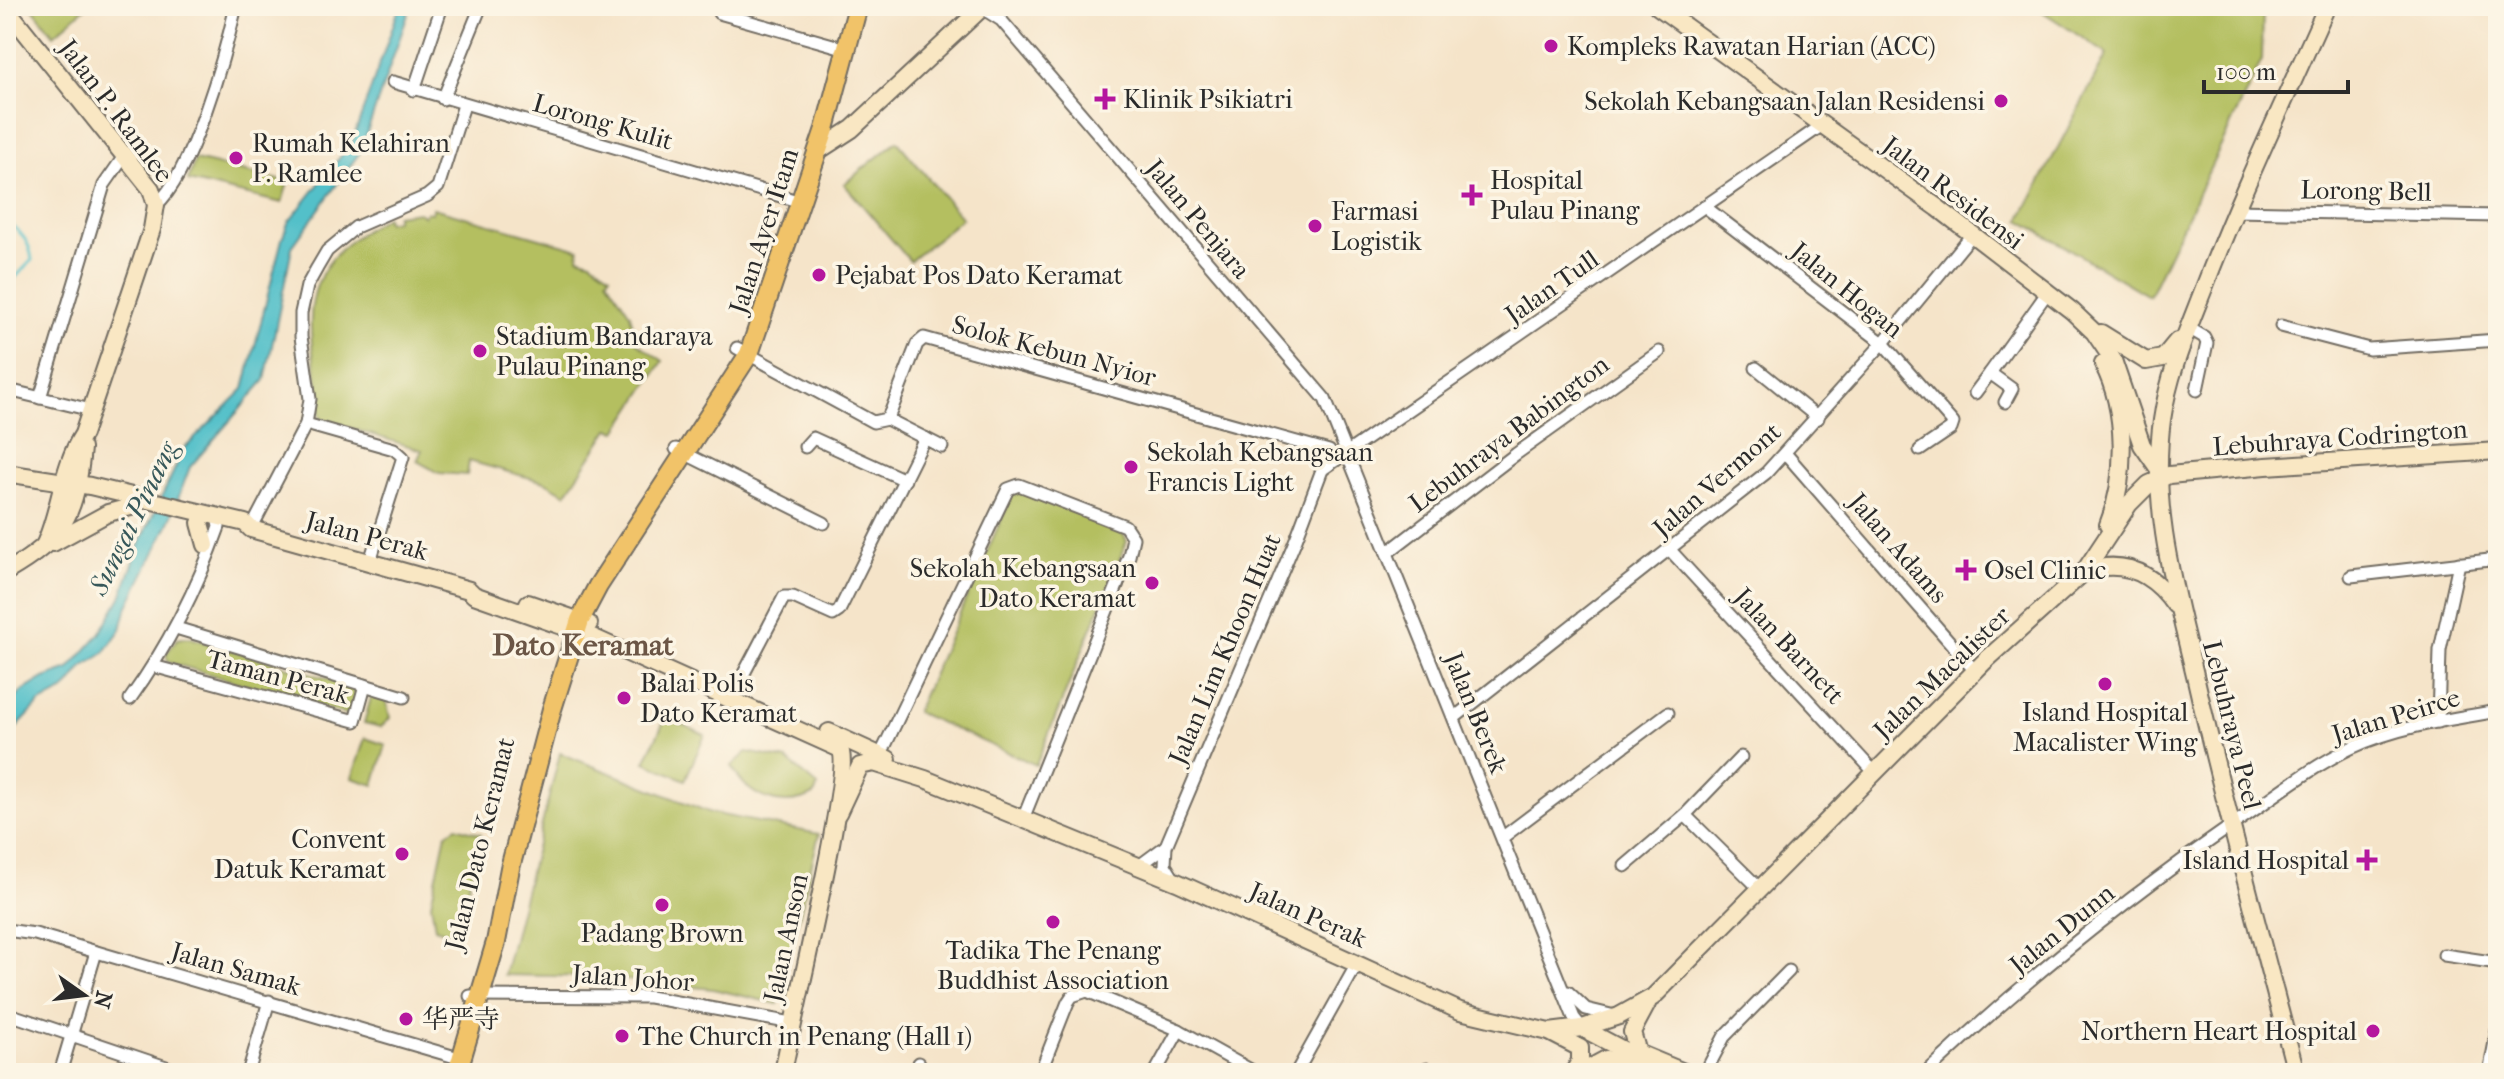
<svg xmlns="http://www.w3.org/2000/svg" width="2504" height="1079" viewBox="0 0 2504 1079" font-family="'IM FELL French Canon','Noto Serif SC',serif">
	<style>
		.green { fill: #b4bf61; stroke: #707546; stroke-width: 2 }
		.water { fill: #52c0c9; stroke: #3e767a; stroke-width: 2 }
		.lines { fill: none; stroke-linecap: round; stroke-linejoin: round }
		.stream { stroke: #52c0c9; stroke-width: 3 }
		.street-casing { stroke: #726c62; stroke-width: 15 }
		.secondary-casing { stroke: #726c62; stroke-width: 20 }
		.primary-casing { stroke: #726c62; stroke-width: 22 }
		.street { stroke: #fff; stroke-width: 11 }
		.secondary { stroke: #f9e7c3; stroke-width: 16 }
		.primary { stroke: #f1c369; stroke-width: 18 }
		.poi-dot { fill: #b5179e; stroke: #fcf5e5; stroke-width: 3 }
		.labels { text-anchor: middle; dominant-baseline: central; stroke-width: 7; stroke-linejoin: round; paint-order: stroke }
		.poi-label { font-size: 26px; fill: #2b2b2b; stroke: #fcf5e5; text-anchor: start }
		.street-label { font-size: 26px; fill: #2b2b2b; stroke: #fcf5e5 }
		.water-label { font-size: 28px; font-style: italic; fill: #37585a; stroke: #fcf5e5 }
		.quarter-label { font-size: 30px; font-weight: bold; fill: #6b5646; stroke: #fcf5e5 }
	</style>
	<rect width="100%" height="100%" fill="#fcf5e5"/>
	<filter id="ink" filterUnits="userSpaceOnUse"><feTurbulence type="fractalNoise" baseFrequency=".0125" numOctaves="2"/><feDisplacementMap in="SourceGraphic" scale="16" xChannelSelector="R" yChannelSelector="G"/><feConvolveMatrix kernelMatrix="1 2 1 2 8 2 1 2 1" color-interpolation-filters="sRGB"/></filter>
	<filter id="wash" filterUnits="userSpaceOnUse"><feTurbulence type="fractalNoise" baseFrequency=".006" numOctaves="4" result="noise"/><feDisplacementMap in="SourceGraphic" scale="32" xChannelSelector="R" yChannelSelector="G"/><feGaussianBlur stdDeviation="1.8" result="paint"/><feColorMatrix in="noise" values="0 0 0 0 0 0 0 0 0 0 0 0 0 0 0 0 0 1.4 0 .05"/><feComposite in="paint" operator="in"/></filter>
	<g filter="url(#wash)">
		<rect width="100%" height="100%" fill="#f5e4c9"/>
		<!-- green -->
		<g class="green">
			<path d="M31 6H87L54 35Z"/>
			<path d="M2034 6H2263L2262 60 2149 296 2020 220 2107 54Z"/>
			<path d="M897 141 962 218 910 261 844 184Z"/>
			<path d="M195 160 288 182 282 203 188 181Z"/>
			<path d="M433 208 579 249 578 257 591 261 610 275 607 279 630 314 637 343 663 361 617 431 609 429 566 494 545 482 469 461 467 475 439 473 417 461 422 450 321 419C316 405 320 391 317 377 301 296 313 259 386 217L387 222 396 220V215L419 212 424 216 426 212 432 213Z"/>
			<path d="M1022 491 1120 529 1127 541 1036 765 916 712 1012 495Z"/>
			<path d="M188 637 356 687 359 689 352 712 348 715 168 662 166 654 177 639Z"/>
			<path d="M372 694 386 699 390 718 381 727 364 723Z"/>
			<path d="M666 717 705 735 685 780 645 762Z"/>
			<path d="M365 738 386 745 374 785 352 778Z"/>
			<path d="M747 752 787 760 818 786 814 795C782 811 747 798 732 766Z"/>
			<path d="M560 753 711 813 819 834 778 1004 713 989 598 977 504 975Z"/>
			<path d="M456 827 481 834 457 935 435 928 431 903 446 834Z"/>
		</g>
		<!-- water -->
		<path class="water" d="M400 6H411L360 152 292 247 265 380 190 467 168 525 126 610 121 629 104 653 83 667 66 689 39 704 6 739V712L21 692 44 678 69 669 100 634 121 597 142 539 184 449 244 389 282 239 288 223 352 142Z"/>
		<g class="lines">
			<!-- stream -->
			<path class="stream" d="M6 222C21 231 30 242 32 260L15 278 6 299"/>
		</g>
	</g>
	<g filter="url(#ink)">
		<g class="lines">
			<defs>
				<g id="street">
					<path d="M721 6 719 13 847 49"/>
					<path d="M982 8 1001 20 1325 399 1574 1018 1582 1028"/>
					<path d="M393 82 801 202"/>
					<path d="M414 90 442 6"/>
					<path d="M443 99 481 6"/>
					<path d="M156 205C192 174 225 54 236 6"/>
					<path d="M1704 206 1883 343 1953 423 1951 429 1920 450"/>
					<path d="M2234 211 2498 216"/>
					<path d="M2281 326 2369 349 2498 340"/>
					<path d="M2187 327 2204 337 2207 343 2197 390"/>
					<path d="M737 348 873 422 887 419 891 411 917 344 924 338 1329 451"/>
					<path d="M1756 368 1818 418"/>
					<path d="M8 390 91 410"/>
					<path d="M1975 393 1990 373"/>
					<path d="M40 398 104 185 125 155"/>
					<path d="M2005 402 2012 389 1990 373 2047 293"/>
					<path d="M887 419 942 447"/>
					<path d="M306 424 394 449 403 457 370 561"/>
					<path d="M805 447 813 438 905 480"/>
					<path d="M676 449 824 523"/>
					<path d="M1786 454 1975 671"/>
					<path d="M1323 469 1821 126"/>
					<path d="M251 529 306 424 310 399 301 337V313L307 286 317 268 327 251 356 227 427 196 438 187 464 105"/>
					<path d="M1670 550 1875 773"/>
					<path d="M1387 553 1516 454 1659 352"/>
					<path d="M2351 576 2498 559"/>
					<path d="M176 628 404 697"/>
					<path d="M153 666 355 721 365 685"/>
					<path d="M130 699C168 646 197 589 219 527L217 517"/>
					<path d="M730 700 784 597H793L833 615 839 611 925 438"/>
					<path d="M1454 718 1766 473 1883 343 1970 237"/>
					<path d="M2438 722 2440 650 2459 563"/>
					<path d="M880 756 1008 489 1019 485 1125 526 1133 538 1129 556 1023 819"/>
					<path d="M1685 815 1760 889"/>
					<path d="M1503 837 1668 713"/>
					<path d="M1139 866 1166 846"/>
					<path d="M1625 866 1685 815 1741 757"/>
					<path d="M1173 878 1165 865 1166 846 1296 539 1325 462"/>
					<path d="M6 930 35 934 452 1056"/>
					<path d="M2444 955 2498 963"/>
					<path d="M1568 992 1586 1009 1615 1016"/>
					<path d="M470 996 649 997 792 1023"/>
					<path d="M6 1013 184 1073"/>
					<path d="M60 1073 96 952"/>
					<path d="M248 1073 269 1001"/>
					<path d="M917 1073 919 1063"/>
					<path d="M1040 1073 1068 1002 1072 996 1087 991 1179 1030 1256 1073"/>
					<path d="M1155 1073 1179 1030"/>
					<path d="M1296 1073 1357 964"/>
					<path d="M1423 1073 1427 1069"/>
					<path d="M1705 1073 1724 1037 1789 971"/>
					<path d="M1926 1073C2023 982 2129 896 2238 821 2275 796 2311 767 2351 748 2395 727 2450 719 2498 711"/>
					<path d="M2489 1073 2498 1026"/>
				</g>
				<g id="secondary">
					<path d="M1657 6 1938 208 2072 311 2094 332 2113 360 2142 445 2158 468"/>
					<path d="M6 8 151 189 156 205 152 229 83 434C61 468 61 510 44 546"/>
					<path d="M818 151 852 129 984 6"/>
					<path d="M2101 333 2146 361 2163 358 2177 341"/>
					<path d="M2103 364C2127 410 2127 477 2108 525"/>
					<path d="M6 473 90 486 245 523 251 529 469 590 474 595 590 636 840 749C854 770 790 1028 783 1073"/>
					<path d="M200 523 206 545"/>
					<path d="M53 543 108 513 134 506"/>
					<path d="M2086 571C2124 559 2153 573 2175 605"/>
					<path d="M6 572C64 539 76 514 82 448"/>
					<path d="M528 603 589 624"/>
					<path d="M829 732 888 759"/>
					<path d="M838 813 860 766 874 763 925 779 1023 819 1177 882 1460 1011 1549 1032 1582 1028 1619 1016 1653 997 1985 661 2084 572 2129 504 2149 484 2169 475 2266 466 2498 451"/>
					<path d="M1647 1004 1632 1032 1638 1053 1686 1073"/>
					<path d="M1582 1028 1644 1061"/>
					<path d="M1551 1033 1580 1048V1061L1573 1073"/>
					<path d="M1580 1073 1606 1059 1632 1061"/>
					<path d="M2296 1073C2262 940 2225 809 2195 675 2175 591 2150 507 2162 420 2169 372 2187 332 2204 288 2241 192 2285 100 2327 6"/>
				</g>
				<path id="primary" d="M457 1073 496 942 510 868 552 709 580 620 598 586 749 354 825 129 858 6"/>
			</defs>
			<!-- street casing -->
			<use href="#street" class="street-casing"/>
			<!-- secondary casing -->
			<use href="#secondary" class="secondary-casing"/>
			<!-- primary casing -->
			<use href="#primary" class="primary-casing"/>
			<!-- street -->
			<use href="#street" class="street"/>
			<!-- secondary -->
			<use href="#secondary" class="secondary"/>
			<!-- primary -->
			<use href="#primary" class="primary"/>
		</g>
	</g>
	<!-- markers -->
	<g class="poi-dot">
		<circle cx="1551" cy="46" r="8"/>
		<path d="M1101 87h8v8h8v8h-8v8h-8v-8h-8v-8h8z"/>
		<circle cx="2001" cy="101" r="8"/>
		<circle cx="236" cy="158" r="8"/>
		<path d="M1468 183h8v8h8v8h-8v8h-8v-8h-8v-8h8z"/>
		<circle cx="1315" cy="226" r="8"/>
		<circle cx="819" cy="275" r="8"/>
		<circle cx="480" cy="351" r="8"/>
		<circle cx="1131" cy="467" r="8"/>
		<path d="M1962 558h8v8h8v8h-8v8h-8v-8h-8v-8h8z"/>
		<circle cx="1152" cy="583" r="8"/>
		<circle cx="2105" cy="684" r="8"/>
		<circle cx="624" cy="698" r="8"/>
		<circle cx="402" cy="854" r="8"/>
		<path d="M2363 848h8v8h8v8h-8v8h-8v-8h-8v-8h8z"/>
		<circle cx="662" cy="905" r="8"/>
		<circle cx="1053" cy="922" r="8"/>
		<circle cx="406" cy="1019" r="8"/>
		<circle cx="2373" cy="1031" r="8"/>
		<circle cx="622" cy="1036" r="8"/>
	</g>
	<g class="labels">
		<!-- poi labels -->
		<g class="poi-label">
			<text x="1567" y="46">Kompleks Rawatan Harian (ACC)</text>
			<text x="1123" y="99">Klinik Psikiatri</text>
			<text x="1985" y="101" text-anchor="end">Sekolah Kebangsaan Jalan Residensi</text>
			<text x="252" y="143">Rumah Kelahiran<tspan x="252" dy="30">P. Ramlee</tspan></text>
			<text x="1490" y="180">Hospital<tspan x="1490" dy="30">Pulau Pinang</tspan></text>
			<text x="1331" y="211">Farmasi<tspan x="1331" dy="30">Logistik</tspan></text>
			<text x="835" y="275">Pejabat Pos Dato Keramat</text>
			<text x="496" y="336">Stadium Bandaraya<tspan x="496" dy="30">Pulau Pinang</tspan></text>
			<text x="1147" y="452">Sekolah Kebangsaan<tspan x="1147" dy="30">Francis Light</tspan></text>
			<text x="1136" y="568" text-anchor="end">Sekolah Kebangsaan<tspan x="1136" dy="30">Dato Keramat</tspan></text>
			<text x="1984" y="570">Osel Clinic</text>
			<text x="640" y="683">Balai Polis<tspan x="640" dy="30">Dato Keramat</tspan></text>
			<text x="2105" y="712" text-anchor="middle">Island Hospital<tspan x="2105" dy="30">Macalister Wing</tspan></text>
			<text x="386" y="839" text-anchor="end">Convent<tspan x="386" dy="30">Datuk Keramat</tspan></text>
			<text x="2349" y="860" text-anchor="end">Island Hospital</text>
			<text x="662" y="933" text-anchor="middle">Padang Brown</text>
			<text x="1053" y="950" text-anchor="middle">Tadika The Penang<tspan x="1053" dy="30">Buddhist Association</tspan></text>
			<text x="422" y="1019">华严寺</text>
			<text x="2357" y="1031" text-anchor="end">Northern Heart Hospital</text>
			<text x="638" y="1036">The Church in Penang (Hall 1)</text>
		</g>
		<!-- street labels -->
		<g class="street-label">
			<text transform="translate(116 111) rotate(53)">Jalan P. Ramlee</text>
			<text transform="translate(603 122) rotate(16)">Lorong Kulit</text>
			<text transform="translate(2366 191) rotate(1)">Lorong Bell</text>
			<text transform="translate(1953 193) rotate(37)">Jalan Residensi</text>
			<text transform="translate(1198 219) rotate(50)">Jalan Penjara</text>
			<text transform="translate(764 231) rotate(-72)">Jalan Ayer Itam</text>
			<text transform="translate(1552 287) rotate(-35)">Jalan Tull</text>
			<text transform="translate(1847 290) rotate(39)">Jalan Hogan</text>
			<text transform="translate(1054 351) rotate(15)">Solok Kebun Nyior</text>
			<text transform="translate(1509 434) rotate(-37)">Lebuhraya Babington</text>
			<text transform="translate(2340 438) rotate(-4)">Lebuhraya Codrington</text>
			<text transform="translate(1717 480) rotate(-41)">Jalan Vermont</text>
			<text transform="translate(367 536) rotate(15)">Jalan Perak</text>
			<text transform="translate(1898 548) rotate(49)">Jalan Adams</text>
			<text transform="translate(1789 646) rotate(47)">Jalan Barnett</text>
			<text transform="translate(1225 649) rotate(-67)">Jalan Lim Khoon Huat</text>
			<text transform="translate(1942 673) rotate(-44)">Jalan Macalister</text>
			<text transform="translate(278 677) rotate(15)">Taman Perak</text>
			<text transform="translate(1476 713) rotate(68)">Jalan Berek</text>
			<text transform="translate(2396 716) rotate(-17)">Jalan Peirce</text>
			<text transform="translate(2232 725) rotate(76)">Lebuhraya Peel</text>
			<text transform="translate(480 844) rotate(-76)">Jalan Dato Keramat</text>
			<text transform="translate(1308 915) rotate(24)">Jalan Perak</text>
			<text transform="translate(2062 929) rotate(-39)">Jalan Dunn</text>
			<text transform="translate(786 938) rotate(-78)">Jalan Anson</text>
			<text transform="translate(236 969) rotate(16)">Jalan Samak</text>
			<text transform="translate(633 978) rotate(4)">Jalan Johor</text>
		</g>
		<!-- water labels -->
		<g class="water-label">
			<text transform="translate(133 518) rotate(-64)">Sungai Pinang</text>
		</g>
		<!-- quarter labels -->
		<g class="quarter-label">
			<text x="583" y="645">Dato Keramat</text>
		</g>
	</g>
	<!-- margin -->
	<rect width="2504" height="1079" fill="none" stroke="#fcf5e5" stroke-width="32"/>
	<!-- north arrow -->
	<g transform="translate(84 995) rotate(104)" stroke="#fcf5e5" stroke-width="6" paint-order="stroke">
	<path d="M0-6L14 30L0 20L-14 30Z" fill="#2b2b2b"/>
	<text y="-12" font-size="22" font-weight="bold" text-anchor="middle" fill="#2b2b2b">N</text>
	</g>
	<!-- scale -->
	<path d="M2204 80v12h144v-12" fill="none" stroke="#2b2b2b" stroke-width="4"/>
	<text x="2216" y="80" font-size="24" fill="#2b2b2b" stroke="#fcf5e5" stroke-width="6" paint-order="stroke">100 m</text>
</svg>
